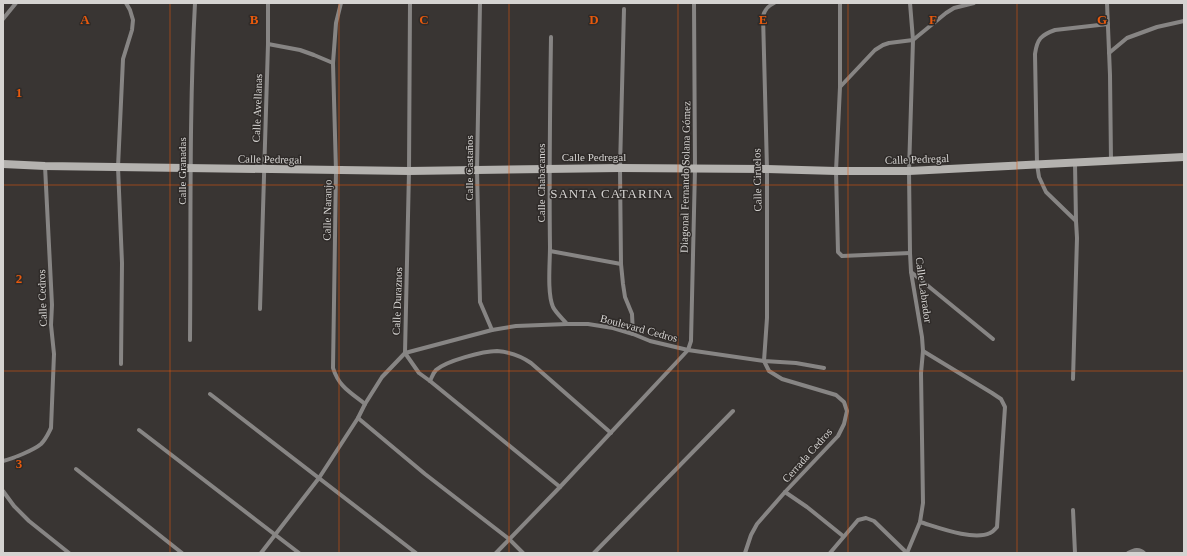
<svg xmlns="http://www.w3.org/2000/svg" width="1187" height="556" viewBox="0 0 1187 556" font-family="'Times New Roman',serif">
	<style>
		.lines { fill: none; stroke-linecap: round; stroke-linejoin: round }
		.street { stroke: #878584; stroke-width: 4 }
		.secondary { stroke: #b4b2af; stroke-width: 8 }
		.grid { fill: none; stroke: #e8590c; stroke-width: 1; stroke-opacity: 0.55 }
		.labels { text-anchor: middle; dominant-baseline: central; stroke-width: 3; stroke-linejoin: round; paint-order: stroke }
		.street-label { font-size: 11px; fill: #d5d3d1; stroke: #2f2b29 }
		.quarter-label { font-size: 13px; letter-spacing: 1px; fill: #d5d3d1; stroke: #2f2b29 }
		.grid-label { font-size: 13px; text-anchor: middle; font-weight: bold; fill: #e8590c; stroke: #2f2b29; stroke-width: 3; stroke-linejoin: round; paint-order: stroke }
	</style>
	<rect width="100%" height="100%" fill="#393533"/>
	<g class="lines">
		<!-- street -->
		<g class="street">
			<path d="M341 3 336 23 333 63 336 171 333 368C339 387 350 392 365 404"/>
			<path d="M480 3 477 170 480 302 492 330"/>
			<path d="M840 3V87L836 171 838 252 842 256 910 253"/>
			<path d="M1107 3 1110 75 1111 161"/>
			<path d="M624 9 620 168 621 264 623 284 625 297 632 314 633 334"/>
			<path d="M3 19 16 3"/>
			<path d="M551 37C550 107 549 177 550 247 550 263 547 293 553 307 556 313 563 319 567 324"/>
			<path d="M268 44 300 50 314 55 333 63"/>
			<path d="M1109 53 1127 38 1157 27 1184 21"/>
			<path d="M840 87 875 50 883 45 889 43 913 40 946 13 954 8 974 3"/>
			<path d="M1075 163 1076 221"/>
			<path d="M550 251 621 264"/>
			<path d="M911 272 993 339"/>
			<path d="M260 309 268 44V3"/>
			<path d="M190 340C191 228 189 115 195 3"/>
			<path d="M405 353 492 330 516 326 567 324H588L613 328 633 334 650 341 688 350 764 361 796 363 824 368"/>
			<path d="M405 353 419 373 430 381 560 487"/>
			<path d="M121 364 122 263 118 167 123 59 132 30 133 20 130 10 126 3"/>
			<path d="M1073 379 1077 238 1076 221 1046 192 1039 177 1037 164 1035 54C1037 39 1041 35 1055 30L1108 24"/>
			<path d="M430 381C432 377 433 373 436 370 446 361 483 351 497 351 509 352 521 356 531 363L611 433"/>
			<path d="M210 394 416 553"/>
			<path d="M358 418 425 474 509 539 523 553"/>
			<path d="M139 430 299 553"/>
			<path d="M3 461C12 459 34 450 41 444 46 439 48 434 51 428L54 354 51 325 52 305 45 166"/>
			<path d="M76 469 182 553"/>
			<path d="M3 491 14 506 29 521 69 553"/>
			<path d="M785 492 807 507 843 536"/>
			<path d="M1073 510 1075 553"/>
			<path d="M920 522C937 527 973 541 990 533 993 532 995 529 997 527L1005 407 1001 399 992 393 923 351"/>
			<path d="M261 553 319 478 358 418 365 404 382 377 405 353 409 171 410 3"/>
			<path d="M496 553 560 487 688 350 691 341 695 169 694 3"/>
			<path d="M594 553 733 411"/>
			<path d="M745 553 751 535 757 524 785 492 838 436 844 424 847 411 844 402 836 395 782 379 769 371 764 361 767 318V169L763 16C765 9 768 6 774 3"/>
			<path d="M830 553 858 520 866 518 874 521 907 553"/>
			<path d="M907 553 920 522 923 503 921 373 923 351 922 337 911 272 910 253 909 171 913 40 910 3"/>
			<path d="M1128 553C1134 550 1139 548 1144 553"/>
		</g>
		<!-- secondary -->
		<path class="secondary" d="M3 164 45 166 409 171 620 168 767 169 836 171H909L1184 157"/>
	</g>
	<!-- grid -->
	<path class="grid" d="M170 3V553M339 3V553M509 3V553M678 3V553M848 3V553M1017 3V553M3 185H1184M3 371H1184"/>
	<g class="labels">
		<!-- street labels -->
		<g class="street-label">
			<text transform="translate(257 108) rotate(-88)">Calle Avellanas</text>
			<text x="594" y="157">Calle Pedregal</text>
			<text transform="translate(270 159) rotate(1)">Calle Pedregal</text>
			<text transform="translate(917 159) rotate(-2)">Calle Pedregal</text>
			<text transform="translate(469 168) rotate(-90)">Calle Castaños</text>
			<text transform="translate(182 171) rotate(-90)">Calle Granadas</text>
			<text transform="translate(685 177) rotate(-89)">Diagonal Fernando Solana Gómez</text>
			<text transform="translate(757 180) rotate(-91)">Calle Ciruelos</text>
			<text transform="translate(541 183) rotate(-90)">Calle Chabacanos</text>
			<text transform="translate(327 210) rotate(-89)">Calle Naranjo</text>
			<text transform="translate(924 290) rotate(82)">Calle Labrador</text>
			<text transform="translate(42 298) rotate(-92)">Calle Cedros</text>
			<text transform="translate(397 301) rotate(-88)">Calle Duraznos</text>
			<text transform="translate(639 328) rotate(15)">Boulevard Cedros</text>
			<text transform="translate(807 455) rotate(-48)">Cerrada Cedros</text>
		</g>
		<!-- quarter labels -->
		<g class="quarter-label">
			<text x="612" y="193">SANTA CATARINA</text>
		</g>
	</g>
	<g class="grid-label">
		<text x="85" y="24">A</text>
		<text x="254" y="24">B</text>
		<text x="424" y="24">C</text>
		<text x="594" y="24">D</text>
		<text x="763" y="24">E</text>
		<text x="933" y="24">F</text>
		<text x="1102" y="24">G</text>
		<text x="19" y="97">1</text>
		<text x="19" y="283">2</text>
		<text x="19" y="468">3</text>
	</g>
	<!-- border -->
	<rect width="1187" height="556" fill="none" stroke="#d5d3d1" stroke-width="8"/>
</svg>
